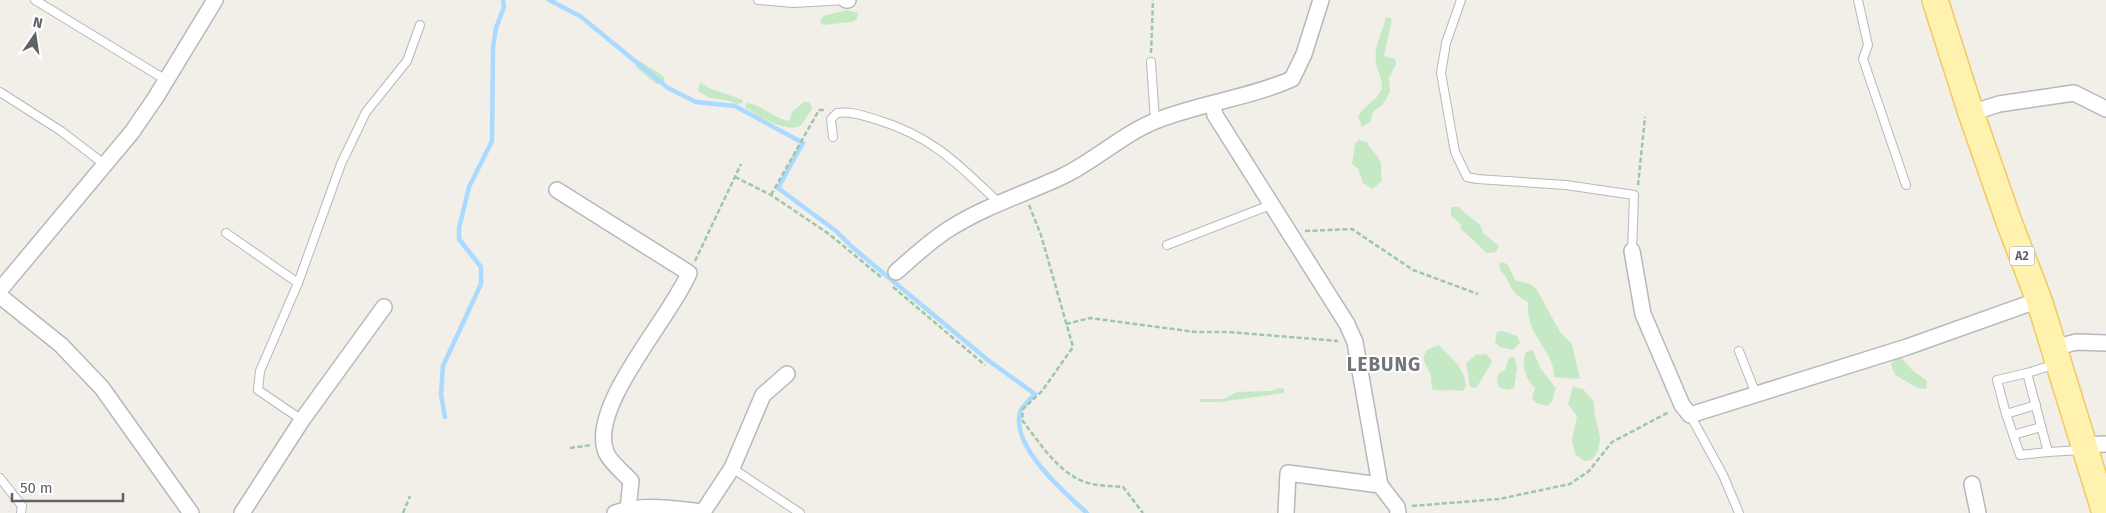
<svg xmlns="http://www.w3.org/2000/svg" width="2106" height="513" viewBox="0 0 2106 513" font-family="'Fira Sans',sans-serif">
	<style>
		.green { fill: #c5e8c5 }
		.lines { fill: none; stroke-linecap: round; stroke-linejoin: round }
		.stream { stroke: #aadaff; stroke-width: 4.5 }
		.lane-casing { stroke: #b5b8bc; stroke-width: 10 }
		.street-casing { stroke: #b5b8bc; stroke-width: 18 }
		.primary-casing { stroke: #f2c960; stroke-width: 28 }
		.path { stroke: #9cc7a9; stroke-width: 2.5; stroke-dasharray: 5 2.5; stroke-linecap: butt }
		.lane { stroke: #fff; stroke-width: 8 }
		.street { stroke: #fff; stroke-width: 15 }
		.primary { stroke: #fff2af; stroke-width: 25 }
		.labels { text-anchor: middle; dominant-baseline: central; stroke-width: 4; stroke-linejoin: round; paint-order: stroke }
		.shield { fill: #fff; stroke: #8f9295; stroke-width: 1 }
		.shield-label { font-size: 12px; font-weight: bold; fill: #5f6368 }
		.district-label { font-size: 19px; font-weight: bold; letter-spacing: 1px; fill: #70757a; stroke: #fff }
	</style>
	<rect width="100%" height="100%" fill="#f1efe8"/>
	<!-- green -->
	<g class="green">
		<path d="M847 10 858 13 857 19 852 22 823 25 820 22 823 16Z"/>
		<path d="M1386 17 1392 19 1384 56 1395 59 1396 64 1389 78 1390 92 1383 104 1373 112 1370 122 1362 127 1358 117C1365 103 1375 103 1381 90 1384 82 1379 75 1377 67 1372 48 1382 35 1386 17Z"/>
		<path d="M638 60 662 75 665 80 662 83 656 84 635 66Z"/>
		<path d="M700 82 709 88 743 100 742 103 737 104 726 100 710 98 698 91Z"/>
		<path d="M804 102H810L812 108C809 113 805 121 801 125 789 135 755 115 745 107L746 103C762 104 773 119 789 121L792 112Z"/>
		<path d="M1359 140 1367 142C1370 151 1380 155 1381 165 1382 171 1380 175 1382 181L1372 189 1363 183 1358 168 1352 164 1355 144Z"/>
		<path d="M1451 207H1458L1481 226 1483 233 1499 246 1496 252 1487 253 1460 228 1462 225 1451 216Z"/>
		<path d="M1503 262 1508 265 1515 280 1530 284 1537 290 1560 332 1572 344 1580 379 1554 377C1555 355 1533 339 1529 318 1528 314 1528 307 1528 302 1505 290 1513 281 1500 270L1499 264Z"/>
		<path d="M1503 331 1517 336 1520 343 1513 350 1500 347 1495 343 1497 332Z"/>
		<path d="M1439 345C1452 359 1464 366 1466 386L1463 391C1452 389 1443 392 1432 389L1431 376 1423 358 1427 350Z"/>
		<path d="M1533 350 1540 368 1556 388 1552 401 1547 406 1536 403 1532 398 1535 388C1525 379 1521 364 1526 352Z"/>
		<path d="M1486 354 1492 361C1488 370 1481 380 1476 388L1470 387 1466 363 1476 355Z"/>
		<path d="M1514 357 1517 367 1514 388 1508 390 1500 388 1497 381 1498 374 1505 370 1509 358Z"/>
		<path d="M1901 357 1912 370 1927 381 1926 389 1918 388 1895 375 1891 364 1895 359Z"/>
		<path d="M1573 387 1583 389 1594 402C1593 428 1609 438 1592 460L1584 461 1575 454 1572 440 1577 416 1568 404Z"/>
		<path d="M1279 388 1284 389V393L1219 402H1199L1201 399H1224L1237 392 1270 391Z"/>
	</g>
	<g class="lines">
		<!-- stream -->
		<g class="stream">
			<path d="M549 0 580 16 668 88 696 102 735 106 803 143 778 188 836 231 852 247 989 361 1035 394C1030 400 1022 406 1020 412 1011 447 1064 492 1087 513"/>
			<path d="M445 417 441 395 443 366 481 284V267L459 239V228L469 187 492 141 493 47 496 28 504 7 503 0"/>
		</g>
		<defs>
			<g id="lane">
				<path d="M35 0 166 80"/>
				<path d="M758 0 793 3 846 0"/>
				<path d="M1461 0 1446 43 1441 73 1455 152 1467 177 1477 179 1566 185 1634 195 1632 251"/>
				<path d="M1858 0 1868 45 1863 59 1906 185"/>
				<path d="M1151 62 1155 121"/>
				<path d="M0 92 61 131 104 164"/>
				<path d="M833 137 831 119 837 113C852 111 864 116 878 120 933 137 958 164 998 202"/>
				<path d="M226 233 298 283"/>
				<path d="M1167 245 1273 204"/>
				<path d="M1739 351 1756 394"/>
				<path d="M2056 364 2027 373 2048 452 2082 450"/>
				<path d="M2036 405 2006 414 2020 455 2048 452"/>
				<path d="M2006 414 1997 380 2027 373"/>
				<path d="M1690 415 1723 475 1739 513"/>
				<path d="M302 420 258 390 260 371 298 283 341 164 366 112 407 61 420 25"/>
				<path d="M2013 435 2041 427"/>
				<path d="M732 468 800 513"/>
				<path d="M0 478 22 506 21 513"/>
			</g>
			<g id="street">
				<path d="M846 0H848"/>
				<path d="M1213 105 1215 115 1347 324 1355 342 1380 485 1397 507 1398 513"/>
				<path d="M1971 113 1999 104 2074 93 2106 109"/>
				<path d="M557 190 689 273C672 316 588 406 606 452 609 461 624 473 631 481L628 509"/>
				<path d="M1632 251 1643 314 1682 405 1690 415 1907 347 2039 300"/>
				<path d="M896 272C913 257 930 241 949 229 985 206 1025 194 1063 176 1095 161 1125 132 1158 120 1201 103 1249 98 1292 79L1304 54 1321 0"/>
				<path d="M0 290 132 132 156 97 215 0"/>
				<path d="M0 296 61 345 102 388 191 513"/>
				<path d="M2054 348 2076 342 2106 343"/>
				<path d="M2082 445 2106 444"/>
				<path d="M1972 484 1978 513"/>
				<path d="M242 513 302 420 384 307"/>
				<path d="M615 513C643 503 674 509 703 512L732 468 763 395 787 374"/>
				<path d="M1286 513 1288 473 1380 485"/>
			</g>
			<path id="primary" d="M1935 0 1971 113 2009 222 2039 300 2105 513"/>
		</defs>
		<!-- lane casing -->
		<use href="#lane" class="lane-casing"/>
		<!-- street casing -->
		<use href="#street" class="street-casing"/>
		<!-- primary casing -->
		<use href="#primary" class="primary-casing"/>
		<!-- path -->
		<g class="path">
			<path d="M1151 53 1153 0"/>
			<path d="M735 177 771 195 829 234 882 278"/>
			<path d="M1638 185 1645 117"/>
			<path d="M771 195 819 110H824"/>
			<path d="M1029 205 1041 235 1073 347 1042 391 1023 409 1022 420C1040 443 1061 478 1092 484 1102 486 1113 486 1123 487L1143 513"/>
			<path d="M1305 231 1352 229 1413 270 1478 294"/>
			<path d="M695 261 741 164"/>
			<path d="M893 287 985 365"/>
			<path d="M1066 324 1090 318 1195 332H1229L1338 341"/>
			<path d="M570 448 591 445"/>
			<path d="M1412 506 1499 499 1570 484 1589 471 1612 442 1669 412"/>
			<path d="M403 513 410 496"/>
		</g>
		<!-- lane -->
		<use href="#lane" class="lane"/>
		<!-- street -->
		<use href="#street" class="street"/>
		<!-- primary -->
		<use href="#primary" class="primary"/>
	</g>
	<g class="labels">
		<!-- shield labels -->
		<rect class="shield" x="2009.5" y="246.5" width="25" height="19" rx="4"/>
		<g class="shield-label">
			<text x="2022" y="256">A2</text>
		</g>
		<!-- district labels -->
		<g class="district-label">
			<text x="1384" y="364">LEBUNG</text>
		</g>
	</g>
	<!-- north arrow -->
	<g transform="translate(35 35) rotate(13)" stroke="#ffffff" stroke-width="4" paint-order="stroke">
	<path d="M0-4L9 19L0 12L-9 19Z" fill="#5f6368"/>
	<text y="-8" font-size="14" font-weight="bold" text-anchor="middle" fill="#5f6368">N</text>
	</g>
	<!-- scale -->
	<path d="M12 493v8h111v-8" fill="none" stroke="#5f6368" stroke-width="2.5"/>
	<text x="20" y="493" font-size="15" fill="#5f6368" stroke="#ffffff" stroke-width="4" paint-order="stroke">50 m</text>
</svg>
